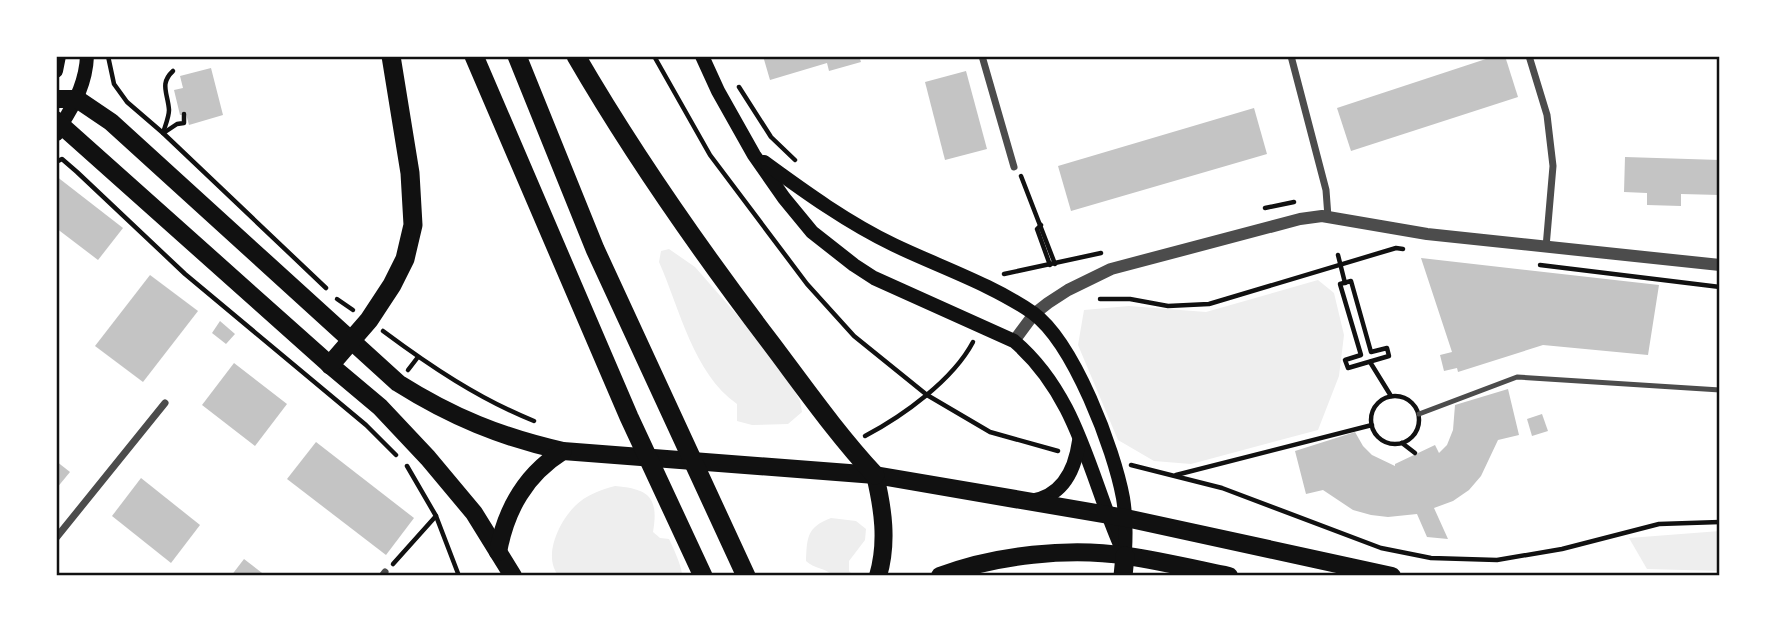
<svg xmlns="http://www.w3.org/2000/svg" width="1776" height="632" viewBox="0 0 1776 632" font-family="'Fira Sans Condensed',sans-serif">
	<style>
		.green { fill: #eee }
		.building { fill: #c4c4c4 }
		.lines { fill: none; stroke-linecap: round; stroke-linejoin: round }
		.path { stroke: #111; stroke-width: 4.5 }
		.service { stroke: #4c4c4c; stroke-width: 5 }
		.minor { stroke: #4c4c4c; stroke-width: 7 }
		.tertiary { stroke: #4c4c4c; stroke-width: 12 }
		.secondary { stroke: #111; stroke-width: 14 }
		.primary { stroke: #111; stroke-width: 18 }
		.trunk { stroke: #111; stroke-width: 19 }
		.neatline { fill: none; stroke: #111; stroke-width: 2.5 }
	</style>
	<rect width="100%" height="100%" fill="#fff"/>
	<!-- green -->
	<g class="green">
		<path d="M669 249 695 267 751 331 792 386 800 401 802 412 788 424 752 425 737 421V404C693 373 680 309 659 262L661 251Z"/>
		<path d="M1318 280 1334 293 1344 335 1339 376 1318 430 1191 464 1154 461 1118 440 1078 345 1084 310 1129 306 1206 312Z"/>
		<path d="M615 486C649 489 659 497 653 532L660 538 669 539C673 547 683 569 682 576H559C542 557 559 522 575 506 586 495 600 490 615 486Z"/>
		<path d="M831 518 856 521 866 529 865 540 849 561V571L854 576H833C825 567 814 569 806 561 807 537 807 527 831 518Z"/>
		<path d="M1720 531V571L1647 569 1629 538Z"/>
	</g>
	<!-- building -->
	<g class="building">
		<path d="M763 56H859L861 62 829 71 827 63 770 80Z"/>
		<path d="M1495 56H1505L1518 97 1351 151 1337 108Z"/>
		<path d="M211 68 223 115 189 125 186 114 180 115 174 90 183 88 180 76Z"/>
		<path d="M966 71 987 149 945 160 925 82Z"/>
		<path d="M1254 108 1267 154 1071 211 1058 166Z"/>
		<path d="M1625 157 1720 160V195L1681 194V206L1647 205V193L1624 192Z"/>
		<path d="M56 176 123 228 98 260 56 228Z"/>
		<path d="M1421 258 1659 285 1648 355 1543 345 1458 372 1457 368 1444 371 1440 355 1452 352Z"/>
		<path d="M150 275 198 311 143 382 95 346Z"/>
		<path d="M220 321 235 334 226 344 212 333Z"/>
		<path d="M234 363 287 404 255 446 202 405Z"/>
		<path d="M1508 389 1519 435 1498 440 1481 476 1469 490 1453 501 1434 508 1448 539 1427 537 1417 514 1388 517 1371 515 1353 510 1323 490 1306 494 1295 451 1355 432 1363 446 1372 455 1395 466V464L1435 445 1439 453 1447 445 1453 430 1455 405Z"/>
		<path d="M1542 414 1548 431 1532 436 1527 419Z"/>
		<path d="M316 442 414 518 386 555 287 479Z"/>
		<path d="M56 461 70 472 56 489Z"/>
		<path d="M141 478 200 525 171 563 112 516Z"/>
		<path d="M244 559 266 576H231Z"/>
	</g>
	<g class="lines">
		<!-- path -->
		<g class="path">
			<path d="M108 56 114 84 127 102 163 133 326 288"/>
			<path d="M654 56 710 155 807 284 854 336 927 395 990 432 1058 451"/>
			<path d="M739 87 771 137 795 160"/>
			<path d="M165 132 177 124 184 123V114"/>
			<path d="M163 133C165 126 169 117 169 110 168 93 159 84 173 71"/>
			<path d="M56 162 62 159 77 172 185 274 366 425 396 455"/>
			<path d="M1021 176 1055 264"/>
			<path d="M1265 208 1294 202"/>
			<path d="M1041 225 1037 229 1050 265"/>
			<path d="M1338 255 1345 283"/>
			<path d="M1540 265 1720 287"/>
			<path d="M1004 274 1101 253"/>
			<path d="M1351 281 1371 352 1387 348 1389 356 1348 368 1345 360 1361 355 1340 284Z"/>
			<path d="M337 299 353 310"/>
			<path d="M1100 299H1130L1168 306 1209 304 1396 248 1403 249"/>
			<path d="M383 331C430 366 479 399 534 421"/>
			<path d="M1370 362 1391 396"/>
			<path d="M408 370 418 357"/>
			<circle cx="1395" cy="420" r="24"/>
			<path d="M865 436C903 416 953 380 973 342"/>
			<path d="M1402 443 1415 453"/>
			<path d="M1131 465 1222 488 1381 548 1431 558 1497 560 1562 549 1659 524 1720 522"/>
			<path d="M407 466 436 516 459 576"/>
			<path d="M1176 475 1372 425"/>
			<path d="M393 564 436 516"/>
		</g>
		<!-- service -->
		<path class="service" d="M1419 414 1517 377 1720 390"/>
		<!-- minor -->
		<g class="minor">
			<path d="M982 56 1014 167"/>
			<path d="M1291 56 1326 190 1328 217"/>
			<path d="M1529 56 1547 115 1553 166 1546 247"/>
			<path d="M56 538 165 403"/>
			<path d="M382 576 385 572"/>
		</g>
		<!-- tertiary -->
		<path class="tertiary" d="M1014 341 1034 314 1048 303 1068 290 1111 269 1300 219 1322 216 1427 234 1720 265"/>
		<!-- secondary -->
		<g class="secondary">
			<path d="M702 56 718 91 754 155 784 198 812 232 854 265 874 278 1014 341C1080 397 1090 481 1125 556"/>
			<path d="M56 71 59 56"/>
			<path d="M56 118 61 125C75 104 86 82 87 56"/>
			<path d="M764 162C805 192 848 223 894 245 940 267 991 284 1033 313 1074 343 1114 449 1123 498 1126 516 1126 533 1125 551"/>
			<path d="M1031 501C1063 496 1075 470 1079 441"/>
		</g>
		<!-- primary -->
		<g class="primary">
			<path d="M56 99H77L111 122 398 383C452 417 501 437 563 451L875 475 1126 518 1392 576"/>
			<path d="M56 132 61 125 330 365 380 407 428 458 474 513 513 576"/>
			<path d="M875 475C883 509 888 542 878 576"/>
			<path d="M498 552C506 509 525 475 563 451"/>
			<path d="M940 576C995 555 1070 547 1127 556 1161 561 1195 569 1229 576"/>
		</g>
		<!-- trunk -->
		<g class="trunk">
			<path d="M474 56 629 417 703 576"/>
			<path d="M517 56 595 249 746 576"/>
			<path d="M576 56C634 156 700 250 770 342 804 387 836 433 875 475"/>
			<path d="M330 365 369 320 392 285 405 259 413 225 410 173 391 56"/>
			<path d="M1123 576 1125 556"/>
		</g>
	</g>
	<!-- border -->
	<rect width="1776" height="632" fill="none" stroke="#ffffff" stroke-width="116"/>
	<rect x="58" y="58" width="1660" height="516" class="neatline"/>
</svg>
